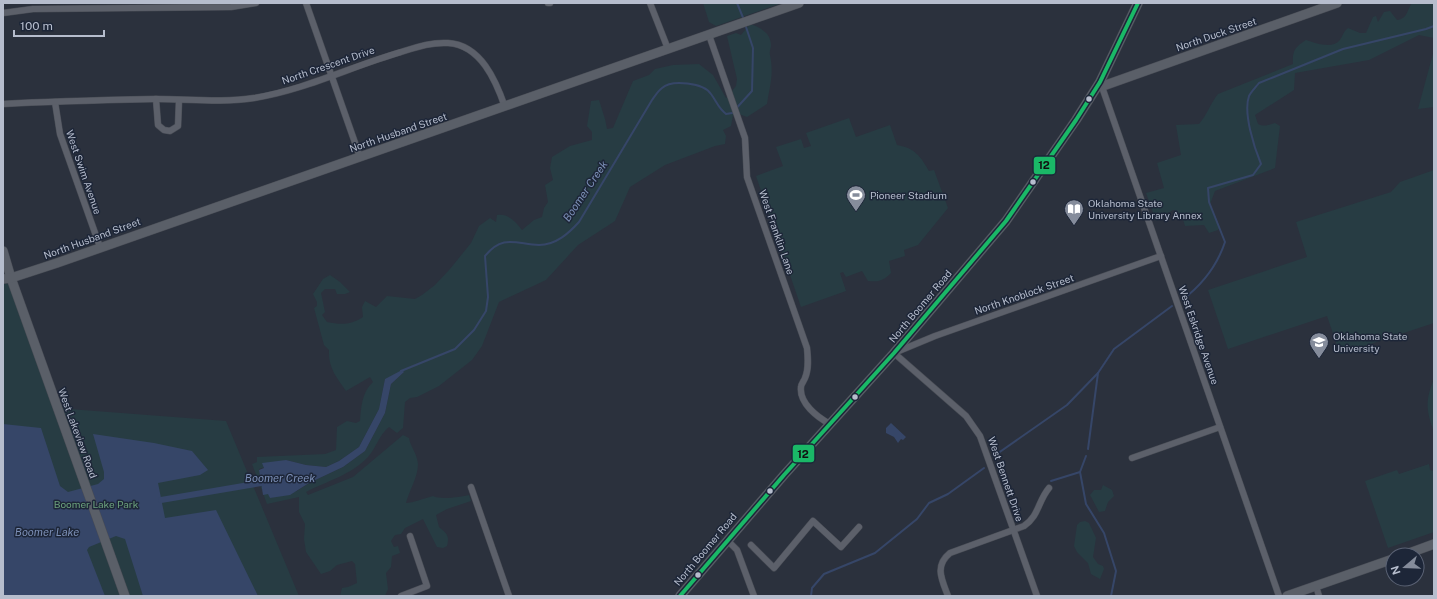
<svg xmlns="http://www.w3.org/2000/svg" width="1437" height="599" viewBox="0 0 1437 599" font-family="'Public Sans',sans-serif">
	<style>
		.green { fill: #273c43; fill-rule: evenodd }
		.water { fill: #364668 }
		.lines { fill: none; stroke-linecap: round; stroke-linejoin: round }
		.stream { stroke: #364668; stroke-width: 2 }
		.canal { stroke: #364668; stroke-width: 6 }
		.street-casing { stroke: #484c55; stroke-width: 7 }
		.secondary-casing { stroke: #484c55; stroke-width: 10 }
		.street { stroke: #5c606a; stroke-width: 6 }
		.secondary { stroke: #5a5f68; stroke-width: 9 }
		.bus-1-casing { stroke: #1d2638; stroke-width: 7 }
		.bus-1 { stroke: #1ab867; stroke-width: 4 }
		.bus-dot { fill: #b6bdcd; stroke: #1d2638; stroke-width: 1.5 }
		.labels { text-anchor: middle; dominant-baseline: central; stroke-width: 3; stroke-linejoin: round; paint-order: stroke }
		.street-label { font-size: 10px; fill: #b6bdcd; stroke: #1d2638 }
		.poi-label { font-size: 10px; fill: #b6bdcd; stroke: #1d2638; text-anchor: start }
		.park-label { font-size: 10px; fill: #6ba07c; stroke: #1d2638 }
		.water-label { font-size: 11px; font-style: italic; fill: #7c8fb6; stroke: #1d2638 }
		.line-badge { stroke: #1d2638; stroke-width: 1.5 }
		.pale-badge-label { font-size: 11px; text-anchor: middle; font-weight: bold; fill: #111 }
	</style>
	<rect width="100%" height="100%" fill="#2b313d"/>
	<!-- green -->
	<g class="green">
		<path d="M703 3H782L716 26 709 22Z"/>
		<path d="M1412 3H1434V38L1419 35 1369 60 1295 73 1294 90 1255 115 1258 124C1264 127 1269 125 1275 123L1280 126 1275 168 1215 191 1210 204 1220 227 1218 230 1209 233 1204 225 1185 226C1183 219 1181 211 1173 210L1156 221 1146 193 1164 188 1157 163 1181 155 1176 125 1199 124C1207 115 1210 104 1218 94L1293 64C1292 51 1295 47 1306 40 1315 43 1332 49 1339 41 1343 36 1343 32 1348 28L1360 33H1366L1373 17 1376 16 1378 22 1384 12 1390 11 1397 20C1408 19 1407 9 1412 3Z"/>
		<path d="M750 24C760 27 771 33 771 45 771 48 769 52 770 55 774 75 770 84 767 104L747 117 739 114 733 115 731 126 723 130 726 136 725 144 715 146 665 165 630 187 615 221 578 245 546 280 499 302 482 346 472 360 439 386 417 397 410 398 405 402 403 428 397 433 389 427C379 435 376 448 368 457 351 475 327 481 306 492L308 495 353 477 403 435 409 438C410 446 417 453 418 464 418 477 409 491 406 503 413 503 425 498 433 496 440 500 461 497 469 495L471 501 447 509 436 515 439 527C446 533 450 535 447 546L443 548 437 547 423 519 405 528 401 534 395 535 391 541 394 547 398 546 400 553 392 556 391 567 386 573 388 589 385 596H340L342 588 348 587 357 583 355 564 352 561 337 565 330 571 321 574 306 552 304 539 305 524 299 512V497L267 504 252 464 257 462V457L325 454 336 450 337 427 347 421 356 423 360 421C361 407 362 392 373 382L370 377 346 391C336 377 328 367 329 350L324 345 314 308 317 306V302L313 294 323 279 330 275 340 282 350 292 345 294H337L335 289H325L321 293 325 312 322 315 327 322C341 325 351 325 363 317L362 307 365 301 376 307 387 296 415 299 422 295 435 285 450 269 471 243 479 226 490 218 496 222 497 215C508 213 516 222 522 230L534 220 542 217 544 208 548 202 545 185 553 180 550 168 552 157 570 146 592 140V132L587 126 591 101 599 100 605 119 607 129 613 128 633 81 649 75 655 69 673 65 699 64 713 75 726 98 736 86 737 79 727 36 736 33 741 35ZM404 372 391 384 385 413 365 451 343 467 309 483 297 491 270 498 269 494H263L259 469 286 460 306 465 326 467 339 461 359 447 379 409 385 379Z"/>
		<path d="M1434 50V107L1418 109Z"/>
		<path d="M849 118 856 137 890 125 897 145C915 148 921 157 929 171L934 170 948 208 918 245 904 250 905 256 889 261 891 273C883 281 879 282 868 281L862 271 846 277 843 272 840 273 846 291 801 307 756 176 783 166 776 147 801 139 804 148 811 146 806 133Z"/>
		<path d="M1434 170V323L1340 354 1327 316 1228 349 1208 290 1307 257 1296 222 1391 192 1400 182Z"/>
		<path d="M3 279H10L56 408 226 421 299 596H3Z"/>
		<path d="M1434 379V432C1426 411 1425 400 1434 379Z"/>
		<path d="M1429 464 1430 470 1434 471V532L1388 548 1365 481 1397 470 1399 474Z"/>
		<path d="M1103 485 1112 490 1114 496 1108 502 1105 511 1099 512 1090 495 1094 490H1101Z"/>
		<path d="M1085 521 1089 523 1096 538 1093 557 1098 564 1103 566 1104 569 1100 579 1091 574 1088 563 1077 552 1074 546 1077 525 1080 522Z"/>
	</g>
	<!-- water -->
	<g class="water">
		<path d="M402 370 404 372 391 384 385 413 365 451 343 467 309 483 290 495 270 498 268 494 263 495 259 470 264 468 262 463 286 460 306 465 326 467 339 461 359 447 379 409 385 379Z"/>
		<path d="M891 423 906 437 903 440 901 439 898 443 894 437 886 433V428Z"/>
		<path d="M3 424 41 428 60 486 68 492 98 484 104 479V472L93 434 154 443 192 451 208 470 200 475 158 483 165 518 216 510 258 596H143L125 539 116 536 89 547 87 550 105 596H3Z"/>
	</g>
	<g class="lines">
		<!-- stream -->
		<g class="stream">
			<path d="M737 3 744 20"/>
			<path d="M1182 300C1202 285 1217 266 1225 242L1209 202 1208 188 1253 175 1261 164C1254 147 1243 113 1249 96 1251 92 1256 87 1259 83L1343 49 1426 29 1434 26"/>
			<path d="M401 371 455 349 474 330 486 311 488 297 485 256C503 234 516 244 539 245 556 245 569 233 579 222L652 100C655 96 658 91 662 88 672 79 704 83 711 94 717 102 718 108 726 114L732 113 752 91 753 48 745 24"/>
			<path d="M1088 449 1098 373"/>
			<path d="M994 456 1067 405 1098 373 1114 349 1172 306"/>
			<path d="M1080 472 1086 504 1104 533 1116 571 1111 596"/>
			<path d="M1051 481 1080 472 1086 456"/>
			<path d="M811 596 812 588 824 574 875 553 917 519 929 503 948 494 984 468"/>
		</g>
		<!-- canal -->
		<path class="canal" d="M161 500 261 483"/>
		<defs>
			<g id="street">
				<path d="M306 3 360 157"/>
				<path d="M548 3H550"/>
				<path d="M650 3 668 49"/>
				<path d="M3 13 33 9 231 7 256 3"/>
				<path d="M709 35 745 138 747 177 807 348C808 358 809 369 805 378 804 381 801 384 801 387 799 403 817 417 830 424"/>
				<path d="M1101 84 1279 596"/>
				<path d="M156 99 158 125 164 130 170 131 178 126 179 100"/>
				<path d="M55 102 60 134 100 247"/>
				<path d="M3 104C54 101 106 100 157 99 189 99 222 103 254 98 305 90 352 66 401 52 417 47 431 42 448 43 481 45 496 81 505 107"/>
				<path d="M1132 458 1220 427"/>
				<path d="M471 487 509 596"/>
				<path d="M727 540 737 550 754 596"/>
				<path d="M751 545 774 568 813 521 841 547 859 527"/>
				<path d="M1316 586 1319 596"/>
				<path d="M401 596 427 586 410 536"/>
				<path d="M948 596C942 580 934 566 950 553L1024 526C1039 516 1038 501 1049 488"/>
				<path d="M1037 596 980 436 966 416 894 353 935 336 1161 256"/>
			</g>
			<g id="secondary">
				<path d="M1103 86 1337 3"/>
				<path d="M3 251 11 278 125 596"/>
				<path d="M3 279 11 278 57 263 799 3"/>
				<path d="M1404 555 1434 544"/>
				<path d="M680 596 784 475 894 353 1006 221 1076 120 1100 82 1138 3"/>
				<path d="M1287 596 1393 559"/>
			</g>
		</defs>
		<!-- street casing -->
		<use href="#street" class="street-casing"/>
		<!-- secondary casing -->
		<use href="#secondary" class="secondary-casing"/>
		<!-- street -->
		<use href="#street" class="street"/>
		<!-- secondary -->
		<use href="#secondary" class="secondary"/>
		<defs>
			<path id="bus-1" d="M680 596 784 475 894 353 1006 221 1076 120 1100 82 1138 3"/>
		</defs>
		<!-- bus-1 casing -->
		<use href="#bus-1" class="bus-1-casing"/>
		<!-- bus-1 -->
		<use href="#bus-1" class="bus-1"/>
	</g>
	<!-- icons -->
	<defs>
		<symbol id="stadium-pin" viewBox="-11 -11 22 30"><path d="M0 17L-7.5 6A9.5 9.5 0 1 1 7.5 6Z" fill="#858c9b" stroke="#1d2638"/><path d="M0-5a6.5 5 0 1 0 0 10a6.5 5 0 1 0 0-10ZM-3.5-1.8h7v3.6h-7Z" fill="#fff"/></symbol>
		<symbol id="library-pin" viewBox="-11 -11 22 30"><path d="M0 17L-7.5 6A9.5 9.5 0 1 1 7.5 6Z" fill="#858c9b" stroke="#1d2638"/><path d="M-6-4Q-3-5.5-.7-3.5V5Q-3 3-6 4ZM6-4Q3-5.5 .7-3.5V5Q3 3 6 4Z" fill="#fff"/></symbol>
		<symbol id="university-pin" viewBox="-11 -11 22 30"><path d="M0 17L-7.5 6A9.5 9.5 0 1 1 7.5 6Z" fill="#858c9b" stroke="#1d2638"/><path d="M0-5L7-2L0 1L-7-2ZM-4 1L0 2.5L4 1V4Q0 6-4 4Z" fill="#fff"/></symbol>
	</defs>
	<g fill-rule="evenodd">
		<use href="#stadium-pin" x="845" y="184" width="22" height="30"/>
		<use href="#library-pin" x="1063" y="198" width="22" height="30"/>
		<use href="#university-pin" x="1308" y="331" width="22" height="30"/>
	</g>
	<!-- markers -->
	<g class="bus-dot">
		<circle cx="1089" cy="99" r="3.5"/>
		<circle cx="1033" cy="182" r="3.5"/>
		<circle cx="855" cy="397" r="3.5"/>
		<circle cx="770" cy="491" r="3.5"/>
		<circle cx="698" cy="575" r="3.5"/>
	</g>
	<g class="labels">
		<!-- street labels -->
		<g class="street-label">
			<text transform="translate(1216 34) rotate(-19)">North Duck Street</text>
			<text transform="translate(328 65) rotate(-19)">North Crescent Drive</text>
			<text transform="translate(398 132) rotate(-19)">North Husband Street</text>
			<text transform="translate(84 172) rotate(71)">West Swim Avenue</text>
			<text transform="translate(777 232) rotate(71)">West Franklin Lane</text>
			<text transform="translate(92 238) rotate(-20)">North Husband Street</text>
			<text transform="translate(1024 294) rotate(-19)">North Knoblock Street</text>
			<text transform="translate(920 306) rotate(-50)">North Boomer Road</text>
			<text transform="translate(1199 335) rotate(71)">West Eskridge Avenue</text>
			<text transform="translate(78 433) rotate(70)">West Lakeview Road</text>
			<text transform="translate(1006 479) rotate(71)">West Bennett Drive</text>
			<text transform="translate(705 549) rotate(-50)">North Boomer Road</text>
		</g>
		<!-- poi labels -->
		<g class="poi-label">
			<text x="870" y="195">Pioneer Stadium</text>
			<text x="1088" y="203">Oklahoma State<tspan x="1088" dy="12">University Library Annex</tspan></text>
			<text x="1333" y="336">Oklahoma State<tspan x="1333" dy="12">University</tspan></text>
		</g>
		<!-- park labels -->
		<g class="park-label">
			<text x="96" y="504">Boomer Lake Park</text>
		</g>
		<!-- water labels -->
		<g class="water-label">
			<text transform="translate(585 191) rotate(-56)">Boomer Creek</text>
			<text x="280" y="478">Boomer Creek</text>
			<text x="47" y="532">Boomer Lake</text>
		</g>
	</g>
	<g class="line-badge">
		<rect x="1033" y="156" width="23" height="19" rx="4" fill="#1ab867"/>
		<rect x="792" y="444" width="23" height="19" rx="4" fill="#1ab867"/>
	</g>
	<g class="pale-badge-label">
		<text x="1044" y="169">12</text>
		<text x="803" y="458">12</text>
	</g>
	<!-- border -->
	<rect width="1437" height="599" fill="none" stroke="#b6bdcd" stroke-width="8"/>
	<!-- north arrow -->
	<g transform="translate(1405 567) rotate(251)"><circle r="19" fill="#1d2638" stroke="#5a6274"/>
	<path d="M0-3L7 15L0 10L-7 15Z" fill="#858c9b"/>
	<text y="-6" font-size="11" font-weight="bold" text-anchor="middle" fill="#b6bdcd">N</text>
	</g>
	<!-- scale -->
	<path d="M14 30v6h90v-6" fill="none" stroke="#b6bdcd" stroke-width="2"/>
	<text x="20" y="30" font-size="12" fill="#b6bdcd" stroke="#1d2638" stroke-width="3" paint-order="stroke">100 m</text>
</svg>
